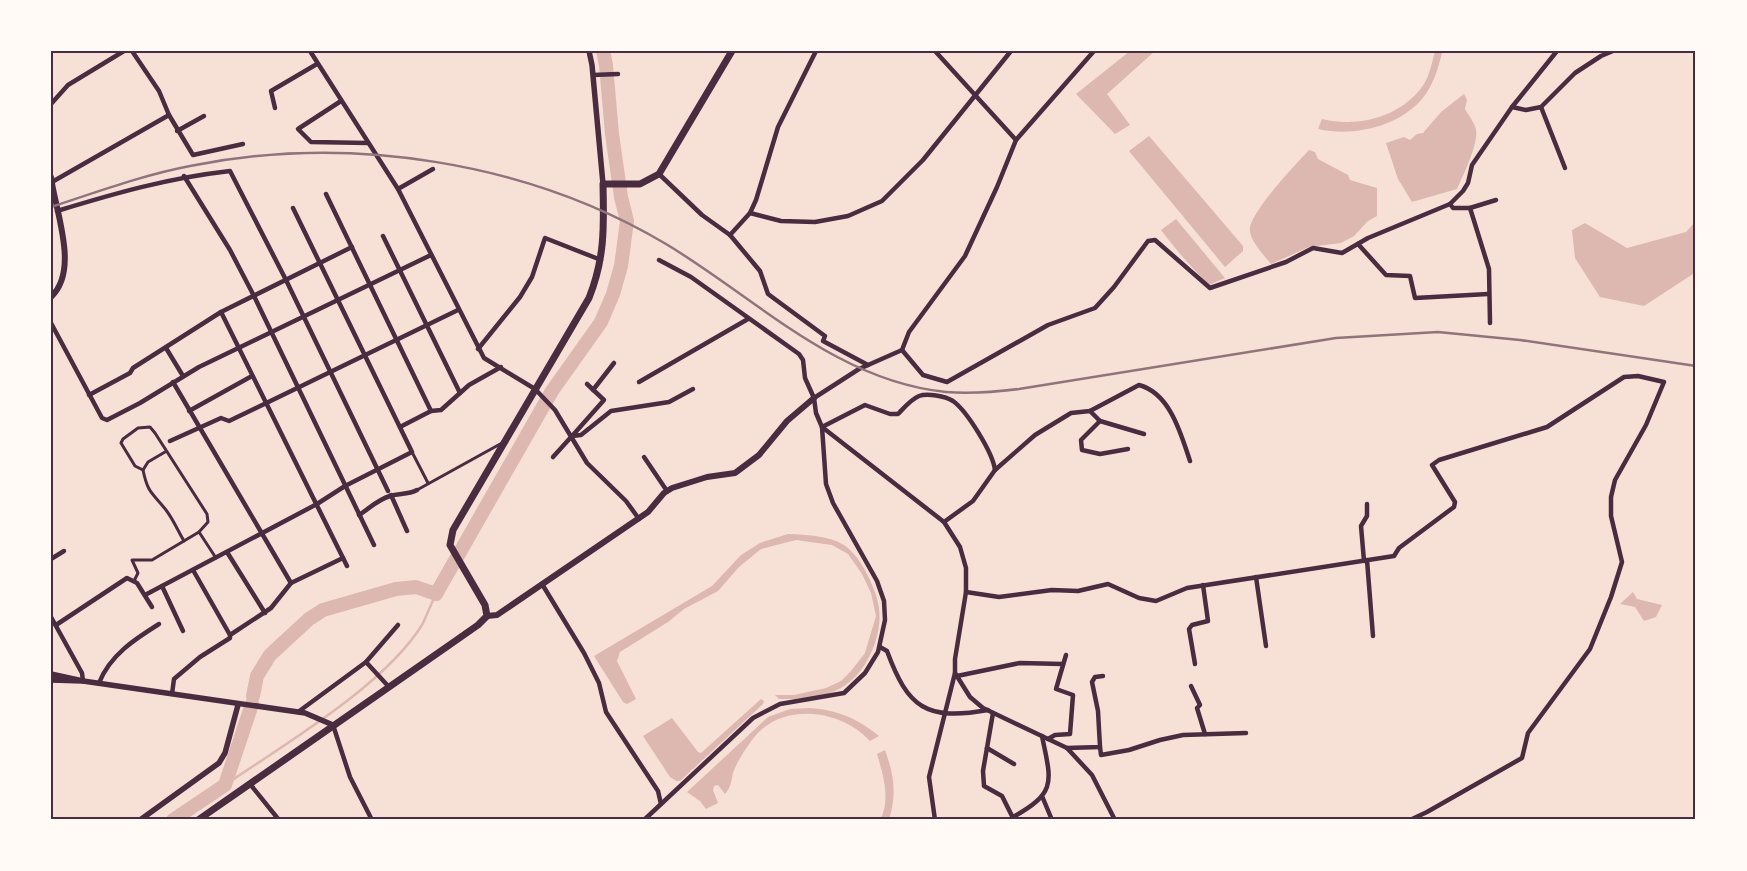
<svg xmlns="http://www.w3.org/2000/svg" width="1747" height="871" viewBox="0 0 1747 871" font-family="'Fira Sans',sans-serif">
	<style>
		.water { fill: #dcb8b0 }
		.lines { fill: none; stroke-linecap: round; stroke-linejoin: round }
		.stream { stroke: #dcb8b0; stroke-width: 2.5 }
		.river { stroke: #dcb8b0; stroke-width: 14 }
		.pedestrian { stroke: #4a2c40; stroke-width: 3 }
		.minor { stroke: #4a2c40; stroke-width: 4.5 }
		.tertiary { stroke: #4a2c40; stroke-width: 5.5 }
		.secondary { stroke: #4a2c40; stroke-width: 6 }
		.primary { stroke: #4a2c40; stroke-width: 7 }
		.rail { stroke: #8f747c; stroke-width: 2.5 }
		.neatline { fill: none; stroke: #4a2c40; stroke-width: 2 }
	</style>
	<rect width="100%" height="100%" fill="#f7e1d7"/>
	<!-- water -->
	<g class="water">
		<path d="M1130 51H1155L1107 94 1130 125 1115 134 1076 94Z"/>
		<path d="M1435 51 1442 53C1438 69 1433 86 1422 99 1398 127 1353 137 1318 129L1322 119C1358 128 1402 117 1424 84 1430 74 1432 62 1435 51Z"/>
		<path d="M1464 94 1467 100 1465 109C1469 116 1475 123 1476 130 1479 142 1463 176 1457 189L1412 202 1398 179 1386 143 1404 137 1410 140 1417 134 1423 133 1441 112Z"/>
		<path d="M1149 136 1243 246V251L1225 267 1129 151Z"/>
		<path d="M1309 150 1315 152 1318 159 1348 175 1350 180 1377 188V216L1368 221 1354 236 1341 243 1309 247 1271 264C1264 255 1251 242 1250 231 1247 215 1297 163 1309 150Z"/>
		<path d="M1176 219 1225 278 1209 285C1191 267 1176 250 1161 230Z"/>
		<path d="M1696 221V272L1644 306 1600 297 1575 258 1572 230 1585 223 1627 248 1686 232Z"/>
		<path d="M788 534C806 535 828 535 844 545 857 554 866 570 872 585 881 605 882 622 875 643 858 691 826 700 779 699L775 695H794L826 688 841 681 851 671 865 653 876 616 871 593 862 574 848 554 832 545 796 540 761 549 739 567 718 591 684 609 668 622 620 652 617 661 636 699 627 704 623 702 594 656 712 586 741 555 760 543Z"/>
		<path d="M1633 592 1637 599 1662 605 1656 617 1644 621 1635 607 1620 604Z"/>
		<path d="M761 699 764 701 763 704 680 781H676L670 777 643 736 672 718 698 752 701 753Z"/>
		<path d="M810 708C837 710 857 718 879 736L870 741C841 709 780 701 752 740 745 750 737 761 733 773 731 782 731 787 725 794L718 785 714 786 713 790 718 803 706 809 700 801 687 792 768 717 790 709Z"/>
		<path d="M885 750C894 775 897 794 889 820H880C891 800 883 774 877 754Z"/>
	</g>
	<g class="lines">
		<!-- stream -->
		<path class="stream" d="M225 785C285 744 384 686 422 625 427 615 431 604 436 594"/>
		<!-- river -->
		<g class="river">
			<path d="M253 696 257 676 270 655 309 619 323 610 396 589 416 587 436 594 552 391 601 322 613 294 621 266 627 221 621 197 612 134 606 65 603 51"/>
			<path d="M173 820 225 785 252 704"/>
		</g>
		<!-- pedestrian -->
		<g class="pedestrian">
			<path d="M165 452 148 462 143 470C148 494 152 492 166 510 173 519 178 531 184 541"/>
			<path d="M412 452 428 483"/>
			<path d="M143 470 135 466 121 443 123 439 138 428 150 427 155 433 207 514 208 522 199 532"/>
			<path d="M417 490 502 443"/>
			<path d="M134 581 138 573 132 560H152L199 532 216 558"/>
		</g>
		<!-- minor -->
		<g class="minor">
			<path d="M310 51 398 189 484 358 535 389 555 410 587 463 626 501 639 519"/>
			<path d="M935 51 1016 140"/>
			<path d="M593 75 618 74"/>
			<path d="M341 101 298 129 311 142 368 143"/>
			<path d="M51 104 68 85 124 51"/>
			<path d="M1512 107 1526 110 1541 107 1575 73 1601 56 1613 51"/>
			<path d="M1541 107 1565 168"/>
			<path d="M275 108 271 91 317 64"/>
			<path d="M169 115 193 155 243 144"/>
			<path d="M177 131 204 116"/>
			<path d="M659 174 702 215 730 235 760 271 768 294 825 336 823 341 868 365"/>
			<path d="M184 176 230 250 254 296 374 545"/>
			<path d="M52 182 169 115 159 91 132 51"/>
			<path d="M398 189 433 169"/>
			<path d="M326 194 431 411"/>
			<path d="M1450 204 1453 208H1470L1496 200"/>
			<path d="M1470 208 1489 269 1490 323"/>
			<path d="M57 211C116 193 168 178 230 171L286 280 388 491"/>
			<path d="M750 213 781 221 815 222 848 216 882 201 923 160 1011 51"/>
			<path d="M730 235 750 213 756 200 778 127 816 51"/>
			<path d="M383 236 460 393"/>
			<path d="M1358 244 1386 275 1410 276 1415 298 1488 294"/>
			<path d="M659 260 691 277 799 354 803 360 805 378 814 398 816 413 822 427 944 522 960 547 966 568V592L955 659V673L970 697 983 708 1067 748 1092 775 1115 820"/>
			<path d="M221 312 347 566"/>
			<path d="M51 323 102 418 107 420 140 403 199 367 431 255"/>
			<path d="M166 348 183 376"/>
			<path d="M478 349 520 297 532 277 545 238 601 260"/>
			<path d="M902 350 923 375 947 382 1048 325 1095 308 1114 287 1148 241 1155 240 1210 288 1286 262 1313 248 1342 253 1368 238 1450 204 1463 191 1468 183 1472 165 1512 107 1557 51"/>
			<path d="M173 382 291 583"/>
			<path d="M639 382 748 319"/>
			<path d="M593 390 614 363"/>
			<path d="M89 395 130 373 133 368 221 312 352 247"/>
			<path d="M814 398 859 369 902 350 909 332 965 256 997 187 1016 140 1094 51"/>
			<path d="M189 411 252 376"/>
			<path d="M1090 411 1100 421 1144 434"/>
			<path d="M1100 421 1081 440 1082 450 1100 454 1128 449"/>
			<path d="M400 427 431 411 441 410 469 385 501 367"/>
			<path d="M573 435 604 400 587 384"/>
			<path d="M170 441 221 418 229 421 458 310"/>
			<path d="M553 457 572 436 581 435 611 411 669 402 693 389"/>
			<path d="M644 457 667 491"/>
			<path d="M391 495 407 531"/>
			<path d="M359 515C370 508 377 500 390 496 399 493 408 495 417 490"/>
			<path d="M944 522 973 501 995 470 1035 435 1071 413 1090 411 1139 385C1170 393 1181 434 1190 461"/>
			<path d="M227 552 265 613"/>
			<path d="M51 559 64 551"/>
			<path d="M1367 560 1373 636"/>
			<path d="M1364 561 1361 526 1367 516V504"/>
			<path d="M193 570 230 635"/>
			<path d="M1256 577 1266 646"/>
			<path d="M542 584 584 653 599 683 606 712 658 791 661 804"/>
			<path d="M162 586 183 631"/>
			<path d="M966 592 999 597 1052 590 1078 591 1108 584 1139 598 1156 601 1187 588 1394 556 1399 548 1454 507 1455 502 1432 465 1439 460 1547 427 1624 377 1638 376 1664 382 1646 425 1615 480 1611 497V516L1622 562 1611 597 1590 649 1528 733 1522 758 1427 812 1410 820"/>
			<path d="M145 595 317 504 345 486 412 452 293 208"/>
			<path d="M51 617 82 673 83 681"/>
			<path d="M56 625 127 578 137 583 152 607"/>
			<path d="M880 647 887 651C908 708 926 721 988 710"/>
			<path d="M366 662 389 687"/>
			<path d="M1195 664 1189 629 1192 625 1208 621 1203 585"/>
			<path d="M957 676 1020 663 1063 664"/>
			<path d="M99 683C110 655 135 639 159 624"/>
			<path d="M1191 686 1200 705 1197 708 1205 734"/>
			<path d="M172 694 174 679 200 657 230 638V635L271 608 291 583 343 558"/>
			<path d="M298 712 366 662 398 625"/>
			<path d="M993 713 983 771 984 786 1002 796 1014 820"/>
			<path d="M333 725 350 777 372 820"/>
			<path d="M1048 739 1055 735 1070 734 1073 695 1056 689 1066 655"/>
			<path d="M1100 747 1101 755 1129 750 1160 740 1183 735 1246 733"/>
			<path d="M987 748 1014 764"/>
			<path d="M1067 748 1100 747 1098 711 1092 682 1095 677 1103 676"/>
			<path d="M250 784 279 820"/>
			<path d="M1042 796 1052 820"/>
			<path d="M1013 817C1058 792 1051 781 1042 736"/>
			<path d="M644 820 753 718 780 704 844 693 865 673 878 652 885 620 884 601 877 581 833 503 826 484 822 427 865 405 890 414H898C904 408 910 400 919 396 927 393 945 396 953 401 967 411 993 453 995 470"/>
			<path d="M935 820 929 777 955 673"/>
		</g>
		<!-- tertiary -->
		<g class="tertiary">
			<path d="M589 51 592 65 603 184"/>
			<path d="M51 674 83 681 51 680"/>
			<path d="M83 681 305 713 333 725"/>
			<path d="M140 820 219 763 225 753 238 705"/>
		</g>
		<!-- secondary -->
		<g class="secondary">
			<path d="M51 177C55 210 80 270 51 297"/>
			<path d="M487 616 497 615 648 512 664 493 672 488 707 477 735 473 759 455 787 421 814 398"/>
		</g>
		<!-- primary -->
		<path class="primary" d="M198 820 448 646 478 625 487 616 485 605 450 545 453 530 589 298C605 258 604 226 603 184H640L659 174 732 51"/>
		<!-- rail -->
		<path class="rail" d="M51 207C97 192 143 175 190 166 348 134 527 161 666 244 756 298 836 381 946 392 971 394 995 392 1019 389L1336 338 1438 332 1520 340 1696 366"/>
	</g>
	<!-- border -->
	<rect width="1747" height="871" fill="none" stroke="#fffaf5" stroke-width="105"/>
	<rect x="52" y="52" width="1642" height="766" class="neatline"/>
</svg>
